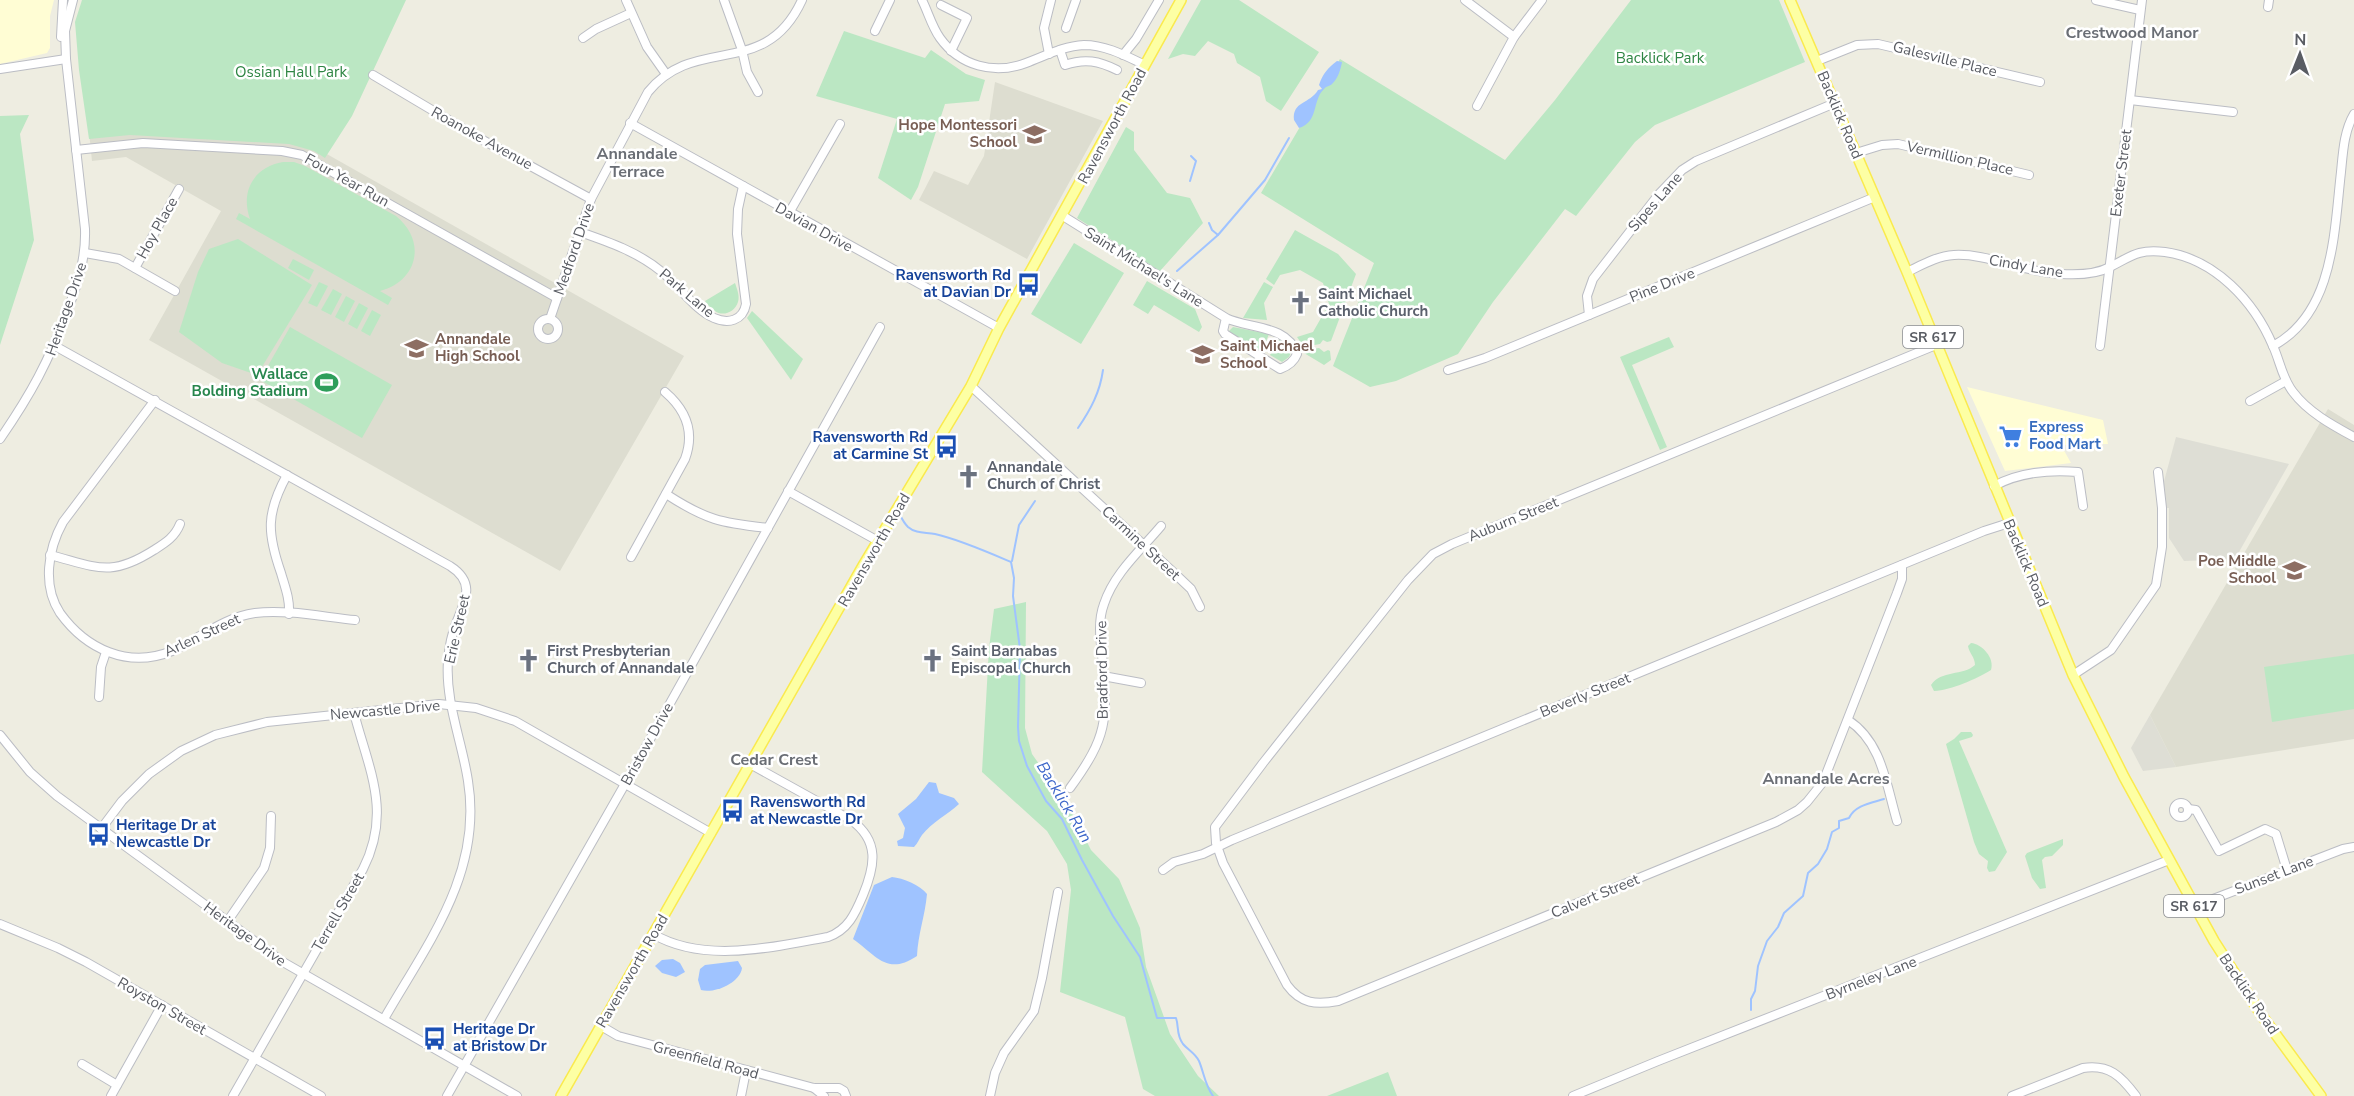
<svg xmlns="http://www.w3.org/2000/svg" width="2354" height="1096" viewBox="0 0 2354 1096" font-family="'Nunito Sans',sans-serif">
	<style>
		.commercial { fill: #fffdd4 }
		.industrial { fill: #deded5 }
		.education { fill: #ddddd0 }
		.green { fill: #bbe7c3 }
		.water { fill: #9fc3ff }
		.lines { fill: none; stroke-linecap: round; stroke-linejoin: round }
		.stream { stroke: #9fc3ff; stroke-width: 2 }
		.minor-casing { stroke: #bbbdc4; stroke-width: 10 }
		.major-casing { stroke: #faea4e; stroke-width: 12 }
		.minor { stroke: #fff; stroke-width: 8 }
		.major { stroke: #fdffa4; stroke-width: 9 }
		.labels { text-anchor: middle; dominant-baseline: central; stroke-width: 5; stroke-linejoin: round; paint-order: stroke }
		.shield { fill: #fff; stroke: #8b8d92; stroke-width: 1.5 }
		.shield-label { font-size: 14px; font-weight: bold; fill: #595c63 }
		.park-label { font-size: 15px; fill: #2e8543; stroke: #fff }
		.street-label { font-size: 15px; fill: #595c63; stroke: #fff }
		.education-label { font-size: 15px; font-weight: bold; fill: #785e54; stroke: #fff; text-anchor: end }
		.transit-label { font-size: 15px; font-weight: bold; fill: #164399; stroke: #fff; text-anchor: start }
		.worship-label { font-size: 15px; font-weight: bold; fill: #5b616d; stroke: #fff; text-anchor: start }
		.leisure-label { font-size: 15px; font-weight: bold; fill: #27864d; stroke: #fff; text-anchor: end }
		.shop-label { font-size: 15px; font-weight: bold; fill: #366cbe; stroke: #fff; text-anchor: start }
		.neighbourhood-label { font-size: 16px; font-weight: bold; fill: #6a6e75; stroke: #fff }
		.water-label { font-size: 16px; font-style: italic; fill: #3b65c9; stroke: #fff }
	</style>
	<rect width="100%" height="100%" fill="#eeede1"/>
	<!-- commercial -->
	<g class="commercial">
		<path d="M0 0H54L50 16V48L47 53 0 64Z"/>
		<path d="M1967 387 2103 420 2108 444 2061 445 2071 463 2005 471Z"/>
	</g>
	<!-- industrial -->
	<g class="industrial">
		<path d="M2176 437 2289 464 2235 559 2184 561 2169 538V508H2163V485Z"/>
		<path d="M2150 715 2176 767 2143 771 2131 748Z"/>
	</g>
	<!-- education -->
	<g class="education">
		<path d="M995 82 1103 121 1027 259 919 200 934 171 968 185 984 156Z"/>
		<path d="M272 123 684 356 560 571 149 340 221 211 126 157 92 161 89 132Z"/>
		<path d="M2328 409 2354 425V739L2176 767 2150 715Z"/>
	</g>
	<!-- green -->
	<g class="green">
		<path d="M82 0H406L352 116 325 158 314 151 289 144 130 135 89 139 79 70 75 22Z"/>
		<path d="M1201 0H1239L1319 52 1281 111 1266 101 1260 77 1237 63 1234 54 1208 41 1195 56 1183 54 1168 59Z"/>
		<path d="M1631 0H1779L1805 62 1655 125 1635 142 1576 216 1565 209 1493 302 1458 354 1396 381 1370 387 1333 366 1374 263 1261 193 1340 59 1505 160 1555 100Z"/>
		<path d="M844 31 925 58 931 50 966 74 985 80 979 101 945 104 918 187 911 200 878 178 897 119 816 96Z"/>
		<path d="M29 115 20 134 34 240 0 345V116Z"/>
		<path d="M1126 127 1134 132V150L1167 193 1190 198 1203 223 1160 271 1077 218Z"/>
		<path d="M283 162H294L305 166 396 216C427 241 418 281 380 291L392 298 388 305 236 219 239 213 250 219C240 191 254 167 283 162Z"/>
		<path d="M1295 230 1338 254 1356 274 1331 341 1327 342 1323 340 1320 344 1304 347 1297 337 1313 332 1329 304 1323 283 1300 270 1280 275 1274 285 1266 279Z"/>
		<path d="M238 239 312 285 257 375 222 363 179 332 198 272 209 249Z"/>
		<path d="M1074 243 1124 273 1081 344 1031 314Z"/>
		<path d="M293 259 314 270 309 280 288 268Z"/>
		<path d="M1147 281 1195 309 1202 327 1199 332 1154 305 1148 314 1133 305Z"/>
		<path d="M319 282 328 286 317 307 308 303Z"/>
		<path d="M1264 282 1273 287 1264 303 1267 320 1243 318Z"/>
		<path d="M735 283C737 289 740 296 738 302 735 312 723 317 715 311 711 309 707 304 705 301Z"/>
		<path d="M333 289 342 294 331 315 321 310Z"/>
		<path d="M346 296 355 301 344 322 335 317Z"/>
		<path d="M359 303 368 308 357 329 348 324Z"/>
		<path d="M372 310 381 315 370 336 361 331Z"/>
		<path d="M752 311 803 359 791 380 747 318Z"/>
		<path d="M290 327 392 385 362 438 260 380Z"/>
		<path d="M1233 327 1269 334 1263 349 1260 351 1231 334 1229 331Z"/>
		<path d="M1669 337 1674 347 1632 365 1667 447 1660 450 1620 357Z"/>
		<path d="M1280 339 1292 350 1289 357 1282 362 1270 355Z"/>
		<path d="M1319 348 1324 352 1328 350 1330 351 1331 360 1324 365 1304 353 1307 350Z"/>
		<path d="M1026 602 1025 728 1032 754 1070 808 1091 850 1119 879 1140 928 1146 967 1170 1034 1198 1076 1219 1096H1155L1143 1089 1125 1017 1060 992 1071 890 1067 864 1047 831 982 772 989 648 994 609Z"/>
		<path d="M1971 643C1982 644 1995 658 1991 670 1976 679 1952 690 1934 691L1931 685C1941 670 1963 676 1975 665 1975 657 1969 653 1968 646Z"/>
		<path d="M2354 654V709L2272 722 2264 667Z"/>
		<path d="M1961 732H1971L1973 735 1972 737 1959 741 2007 852 1995 871 1989 872 1987 868 1988 861 1979 854 1974 842 1946 744 1954 739Z"/>
		<path d="M2063 839V845L2052 856 2045 857 2042 860 2046 888 2040 889 2032 878 2025 856 2027 853Z"/>
		<path d="M1388 1072 1397 1096H1327Z"/>
	</g>
	<!-- water -->
	<g class="water">
		<path d="M1337 61 1342 62C1341 68 1338 79 1332 84 1330 86 1326 86 1324 89 1312 100 1319 122 1299 128L1294 120C1292 101 1310 104 1318 90L1322 89 1319 85C1323 73 1328 68 1337 61Z"/>
		<path d="M929 782 936 783 939 793 954 798 959 804C947 815 932 822 922 835 919 839 918 843 914 847L898 846 897 841 903 838 905 828 898 814 916 799Z"/>
		<path d="M892 877C903 878 920 885 927 894 925 916 918 934 917 956 887 976 877 956 853 939L874 885Z"/>
		<path d="M673 959 680 963 685 972 676 977 662 973 655 966 662 960Z"/>
		<path d="M738 961 742 968C740 983 714 994 701 990L698 980 700 969 705 965Z"/>
	</g>
	<g class="lines">
		<!-- stream -->
		<g class="stream">
			<path d="M1190 181 1196 161 1191 156"/>
			<path d="M1209 223 1212 230 1218 235"/>
			<path d="M1177 271 1218 235 1265 180 1289 138"/>
			<path d="M1078 428C1091 409 1100 392 1103 370"/>
			<path d="M900 515C902 519 905 524 908 527 916 534 926 532 935 534 958 539 990 553 1011 562L1014 578 1013 596 1020 649 1018 727 1019 741 1027 766 1046 801 1062 819 1082 860 1113 916 1140 957 1157 1018H1176C1179 1026 1176 1035 1183 1044 1188 1050 1195 1053 1199 1061 1204 1073 1205 1085 1213 1096"/>
			<path d="M1012 561 1019 525 1035 501"/>
			<path d="M1751 1010V999L1755 991 1758 966 1767 941 1778 927 1784 913 1803 896 1808 873 1818 864 1827 849 1832 832 1839 828V821L1849 818C1855 805 1871 803 1884 799"/>
		</g>
		<defs>
			<g id="minor">
				<path d="M626 0 647 47 666 74"/>
				<path d="M724 0 742 50 747 72 758 92"/>
				<path d="M922 0C928 12 932 27 940 38 960 66 994 75 1026 63 1045 56 1063 46 1084 45 1106 45 1126 56 1145 65"/>
				<path d="M1465 0 1514 37"/>
				<path d="M2096 0 2140 10"/>
				<path d="M941 5 967 18 951 51"/>
				<path d="M2268 7 2269 0"/>
				<path d="M1066 28 1076 0"/>
				<path d="M875 31 890 0"/>
				<path d="M61 37 63 0"/>
				<path d="M583 38 596 29 631 13"/>
				<path d="M1060 50 1065 65C1085 58 1099 61 1117 70"/>
				<path d="M1049 54 1044 28 1051 0"/>
				<path d="M1123 55 1136 39 1159 0"/>
				<path d="M1817 61 1857 45 1878 44 2040 82"/>
				<path d="M0 69 66 59"/>
				<path d="M373 75 479 138 591 199"/>
				<path d="M2130 100 2233 112"/>
				<path d="M1477 106 1514 37 1542 0"/>
				<path d="M630 123 999 328"/>
				<path d="M76 150 143 143 282 151 302 155 557 298"/>
				<path d="M1856 153 1882 145 1898 144 2029 175"/>
				<path d="M789 213 840 124"/>
				<path d="M1063 216 1226 318C1248 329 1287 324 1297 354 1294 362 1288 366 1280 369L1225 334 1223 331 1226 318"/>
				<path d="M580 232C609 242 638 252 662 272 679 286 694 309 714 318 728 324 743 321 746 304L737 234 738 209 743 186"/>
				<path d="M85 253 119 259 175 291"/>
				<path d="M135 268 179 189"/>
				<path d="M1907 272C1922 265 1937 256 1954 255 1987 253 2025 273 2061 274 2077 275 2095 275 2110 267 2132 256 2137 249 2165 252 2215 259 2254 301 2273 346 2280 361 2282 378 2293 392 2308 412 2332 425 2354 437"/>
				<path d="M1589 315 1587 296 1593 279 1659 194 1682 170 1696 161 1835 103"/>
				<path d="M550 319 591 199 648 92C696 33 765 81 802 0"/>
				<circle cx="548" cy="329" r="10"/>
				<path d="M55 346 450 566C475 582 466 599 457 621 452 633 449 647 448 661 445 702 462 741 468 781 483 873 427 944 384 1019"/>
				<path d="M2100 346 2142 0"/>
				<path d="M2273 346C2334 313 2334 233 2341 172 2343 152 2344 131 2354 114"/>
				<path d="M1448 370 1485 358 1875 197"/>
				<path d="M971 386 1172 571 1191 589 1200 607"/>
				<path d="M155 400 63 522C48 549 42 586 60 613 86 649 128 669 172 651 199 639 224 617 255 613 285 609 324 617 355 620"/>
				<path d="M2250 401 2286 381"/>
				<path d="M0 439C31 394 49 361 68 309 78 283 86 258 85 229L66 59 65 31 73 0"/>
				<path d="M287 475C266 513 267 533 281 573 285 587 290 599 289 614"/>
				<path d="M1994 486C2020 472 2048 470 2078 472L2083 506"/>
				<path d="M788 491 878 541"/>
				<path d="M666 494C706 520 721 523 768 528"/>
				<path d="M50 555C97 567 110 578 154 550 165 543 175 537 180 524"/>
				<path d="M631 557 685 459C695 432 686 410 665 392"/>
				<path d="M1902 565V579L1897 593 1823 782 1807 802 1798 810 1776 822 1338 1001C1316 1005 1301 1004 1287 985L1223 863 1216 843 1215 827 1263 763 1408 580 1433 554 1452 544 1936 345"/>
				<path d="M2073 675 2111 650 2156 585 2162 547V508L2158 472"/>
				<path d="M1103 676 1141 683"/>
				<path d="M99 697 101 667 106 652"/>
				<path d="M1848 720C1882 742 1886 784 1897 821"/>
				<path d="M0 735 30 772 57 796 283 962 517 1096"/>
				<path d="M1070 788C1110 733 1107 719 1102 654 1100 637 1098 620 1104 604 1114 573 1141 550 1161 526"/>
				<circle cx="2181" cy="810" r="7"/>
				<path d="M2188 809 2196 810 2219 851 2265 829 2276 834 2287 870"/>
				<path d="M101 829 122 801 149 774 181 751 215 735 267 722 439 704 476 708 515 721 711 833"/>
				<path d="M1163 870 1174 862 1203 854 1232 840 1984 531 2009 523"/>
				<path d="M2195 906 2343 849 2354 847"/>
				<path d="M227 922 264 868 270 848 271 816"/>
				<path d="M0 924 58 948 86 962 321 1096"/>
				<path d="M653 934C704 964 773 947 828 937 848 930 855 914 863 895 875 866 880 841 851 820L750 764"/>
				<path d="M601 1026 618 1036 814 1088H839L844 1091 846 1096"/>
				<path d="M82 1064 117 1085"/>
				<path d="M814 1088 824 1096"/>
				<path d="M111 1096 162 1005"/>
				<path d="M233 1096 363 869C392 812 369 770 354 713"/>
				<path d="M447 1096 625 784 880 327"/>
				<path d="M741 1096 746 1071"/>
				<path d="M990 1096 995 1073 1004 1053 1034 1011 1042 978 1058 892"/>
				<path d="M1573 1096 1658 1061 2169 860"/>
				<path d="M2012 1096 2083 1068C2109 1064 2121 1076 2136 1096"/>
			</g>
			<g id="major">
				<path d="M1790 0 1907 272 2073 675 2124 777 2214 941 2260 1013 2321 1096"/>
				<path d="M561 1096 864 564 971 386 999 328 1181 0"/>
			</g>
		</defs>
		<!-- minor casing -->
		<use href="#minor" class="minor-casing"/>
		<!-- major casing -->
		<use href="#major" class="major-casing"/>
		<!-- minor -->
		<use href="#minor" class="minor"/>
		<!-- major -->
		<use href="#major" class="major"/>
	</g>
	<!-- icons -->
	<defs>
		<symbol id="school-bare" viewBox="-9 -9 18 18"><path d="M0-5L7-2L0 1L-7-2ZM-4 1L0 2.5L4 1V4Q0 6-4 4Z" fill="#8d6e63" stroke="#fff" stroke-width="2.5" paint-order="stroke"/></symbol>
		<symbol id="bus-bare" viewBox="-9 -9 18 18"><path d="M-5-6H5V4H4V6H2V4H-2V6H-4V4H-5ZM-3.5-4V0h7V-4ZM-3.5 1.2v1.5H-2V1.2ZM2 1.2v1.5H3.5V1.2Z" fill="#1a4fb4" stroke="#fff" stroke-width="2.5" paint-order="stroke"/></symbol>
		<symbol id="church-bare" viewBox="-9 -9 18 18"><path d="M-1.2-6h2.4v3.5h3.3v2.4h-3.3V6h-2.4V-.1h-3.3v-2.4h3.3Z" fill="#6b7280" stroke="#fff" stroke-width="2.5" paint-order="stroke"/></symbol>
		<symbol id="stadium-bare" viewBox="-9 -9 18 18"><path d="M0-5a6.5 5 0 1 0 0 10a6.5 5 0 1 0 0-10ZM-3.5-1.8h7v3.6h-7Z" fill="#2e9e5b" stroke="#fff" stroke-width="2.5" paint-order="stroke"/></symbol>
		<symbol id="supermarket-bare" viewBox="-9 -9 18 18"><path d="M-6-5.5h2.5l.6 2H6L4.5 2H-2.5L-4.4-4H-6ZM-1.5 3.2a1.3 1.3 0 1 0 .1 0ZM3 3.2a1.3 1.3 0 1 0 .1 0Z" fill="#3f7fe0" stroke="#fff" stroke-width="2.5" paint-order="stroke"/></symbol>
	</defs>
	<g fill-rule="evenodd">
		<use href="#school-bare" x="1018" y="118" width="33" height="33"/>
		<use href="#bus-bare" x="1012" y="268" width="33" height="33"/>
		<use href="#church-bare" x="1284" y="286" width="33" height="33"/>
		<use href="#school-bare" x="400" y="332" width="33" height="33"/>
		<use href="#school-bare" x="1186" y="338" width="33" height="33"/>
		<use href="#stadium-bare" x="310" y="366" width="33" height="33"/>
		<use href="#supermarket-bare" x="1994" y="420" width="33" height="33"/>
		<use href="#bus-bare" x="930" y="430" width="33" height="33"/>
		<use href="#church-bare" x="952" y="460" width="33" height="33"/>
		<use href="#school-bare" x="2278" y="554" width="33" height="33"/>
		<use href="#church-bare" x="512" y="644" width="33" height="33"/>
		<use href="#church-bare" x="916" y="644" width="33" height="33"/>
		<use href="#bus-bare" x="716" y="794" width="33" height="33"/>
		<use href="#bus-bare" x="82" y="818" width="33" height="33"/>
		<use href="#bus-bare" x="418" y="1022" width="33" height="33"/>
	</g>
	<g class="labels">
		<!-- shield labels -->
		<g class="shield">
			<rect x="1903" y="326" width="60" height="22" rx="4.5"/>
			<rect x="2164" y="895" width="60" height="22" rx="4.5"/>
		</g>
		<g class="shield-label">
			<text x="1933" y="337">SR 617</text>
			<text x="2194" y="906">SR 617</text>
		</g>
		<!-- park labels -->
		<g class="park-label">
			<text x="1660" y="58">Backlick Park</text>
			<text x="291" y="72">Ossian Hall Park</text>
		</g>
		<!-- street labels -->
		<g class="street-label">
			<text transform="translate(1945 59) rotate(14)">Galesville Place</text>
			<text transform="translate(1840 115) rotate(67)">Backlick Road</text>
			<text transform="translate(1112 126) rotate(-62)">Ravensworth Road</text>
			<text transform="translate(482 138) rotate(29)">Roanoke Avenue</text>
			<text transform="translate(1960 158) rotate(13)">Vermillion Place</text>
			<text transform="translate(2121 173) rotate(-83)">Exeter Street</text>
			<text transform="translate(347 180) rotate(29)">Four Year Run</text>
			<text transform="translate(1655 202) rotate(-49)">Sipes Lane</text>
			<text transform="translate(814 227) rotate(29)">Davian Drive</text>
			<text transform="translate(157 228) rotate(-61)">Hoy Place</text>
			<text transform="translate(574 249) rotate(-71)">Medford Drive</text>
			<text transform="translate(2026 266) rotate(10)">Cindy Lane</text>
			<text transform="translate(1144 267) rotate(32)">Saint Michael's Lane</text>
			<text transform="translate(1662 285) rotate(-22)">Pine Drive</text>
			<text transform="translate(687 293) rotate(40)">Park Lane</text>
			<text transform="translate(66 309) rotate(-71)">Heritage Drive</text>
			<text transform="translate(1513 519) rotate(-22)">Auburn Street</text>
			<text transform="translate(1141 543) rotate(43)">Carmine Street</text>
			<text transform="translate(874 550) rotate(-60)">Ravensworth Road</text>
			<text transform="translate(2026 563) rotate(67)">Backlick Road</text>
			<text transform="translate(457 629) rotate(-77)">Erie Street</text>
			<text transform="translate(202 635) rotate(-25)">Arlen Street</text>
			<text transform="translate(1102 670) rotate(-91)">Bradford Drive</text>
			<text transform="translate(1585 695) rotate(-22)">Beverly Street</text>
			<text transform="translate(385 710) rotate(-5)">Newcastle Drive</text>
			<text transform="translate(647 744) rotate(-61)">Bristow Drive</text>
			<text transform="translate(2274 875) rotate(-21)">Sunset Lane</text>
			<text transform="translate(1595 896) rotate(-22)">Calvert Street</text>
			<text transform="translate(338 912) rotate(-60)">Terrell Street</text>
			<text transform="translate(245 934) rotate(36)">Heritage Drive</text>
			<text transform="translate(632 971) rotate(-60)">Ravensworth Road</text>
			<text transform="translate(1871 978) rotate(-21)">Byrneley Lane</text>
			<text transform="translate(2249 994) rotate(56)">Backlick Road</text>
			<text transform="translate(162 1006) rotate(30)">Royston Street</text>
			<text transform="translate(706 1060) rotate(15)">Greenfield Road</text>
		</g>
		<!-- education labels -->
		<g class="education-label">
			<text x="1017" y="125">Hope Montessori<tspan x="1017" dy="17">School</tspan></text>
			<text x="435" y="339" text-anchor="start">Annandale<tspan x="435" dy="17">High School</tspan></text>
			<text x="1220" y="346" text-anchor="start">Saint Michael<tspan x="1220" dy="17">School</tspan></text>
			<text x="2276" y="561">Poe Middle<tspan x="2276" dy="17">School</tspan></text>
		</g>
		<!-- transit labels -->
		<g class="transit-label">
			<text x="1011" y="275" text-anchor="end">Ravensworth Rd<tspan x="1011" dy="17">at Davian Dr</tspan></text>
			<text x="928" y="437" text-anchor="end">Ravensworth Rd<tspan x="928" dy="17">at Carmine St</tspan></text>
			<text x="750" y="802">Ravensworth Rd<tspan x="750" dy="17">at Newcastle Dr</tspan></text>
			<text x="116" y="825">Heritage Dr at<tspan x="116" dy="17">Newcastle Dr</tspan></text>
			<text x="453" y="1029">Heritage Dr<tspan x="453" dy="17">at Bristow Dr</tspan></text>
		</g>
		<!-- worship labels -->
		<g class="worship-label">
			<text x="1318" y="294">Saint Michael<tspan x="1318" dy="17">Catholic Church</tspan></text>
			<text x="987" y="467">Annandale<tspan x="987" dy="17">Church of Christ</tspan></text>
			<text x="547" y="651">First Presbyterian<tspan x="547" dy="17">Church of Annandale</tspan></text>
			<text x="951" y="651">Saint Barnabas<tspan x="951" dy="17">Episcopal Church</tspan></text>
		</g>
		<!-- leisure labels -->
		<g class="leisure-label">
			<text x="308" y="374">Wallace<tspan x="308" dy="17">Bolding Stadium</tspan></text>
		</g>
		<!-- shop labels -->
		<g class="shop-label">
			<text x="2029" y="427">Express<tspan x="2029" dy="17">Food Mart</tspan></text>
		</g>
		<!-- neighbourhood labels -->
		<g class="neighbourhood-label">
			<text x="2132" y="33">Crestwood Manor</text>
			<text x="637" y="154">Annandale<tspan x="637" dy="18">Terrace</tspan></text>
			<text x="774" y="760">Cedar Crest</text>
			<text x="1826" y="779">Annandale Acres</text>
		</g>
		<!-- water labels -->
		<g class="water-label">
			<text transform="translate(1064 802) rotate(59)">Backlick Run</text>
		</g>
	</g>
	<!-- north arrow -->
	<g transform="translate(2300 54) rotate(1)" stroke="#ffffff" stroke-width="4.5" paint-order="stroke">
	<path d="M0-4.5L10 22L0 15L-10 22Z" fill="#595c63"/>
	<text y="-9" font-size="16" font-weight="bold" text-anchor="middle" fill="#595c63">N</text>
	</g>
</svg>
